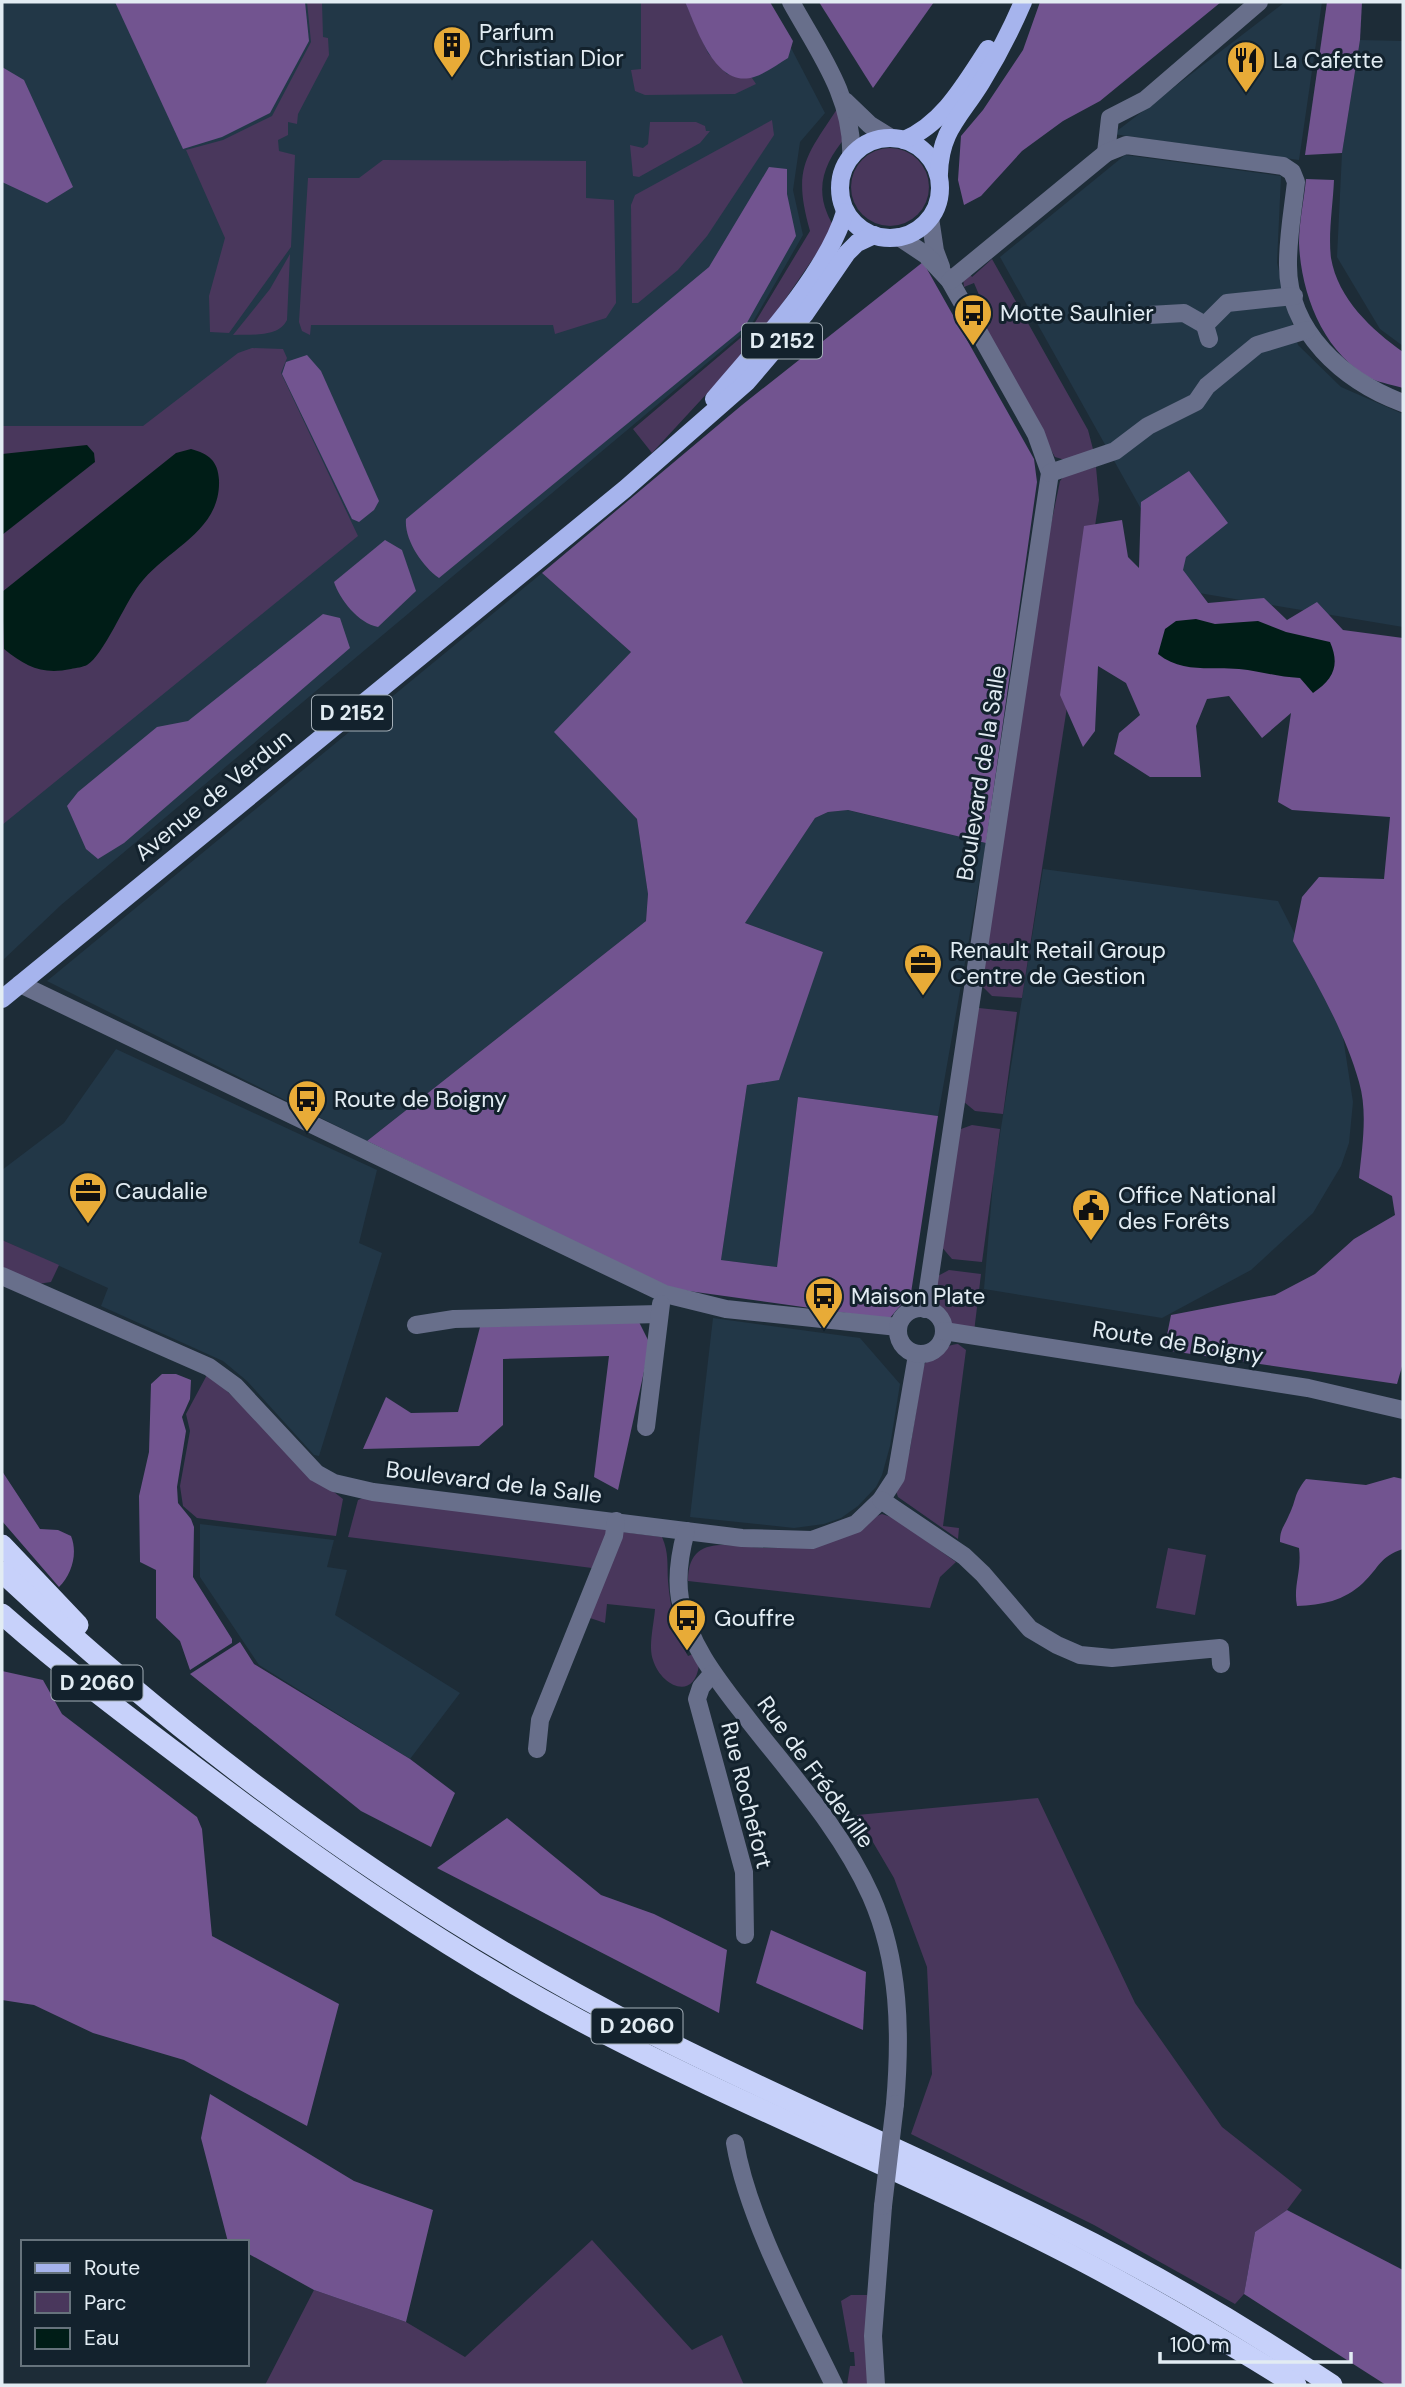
<svg xmlns="http://www.w3.org/2000/svg" width="1405" height="2387" viewBox="0 0 1405 2387" font-family="'DM Sans',sans-serif">
	<style>
		.built { fill: #223747 }
		.green { fill: #49375c }
		.forest { fill: #725490 }
		.water { fill: #001d17 }
		.lines { fill: none; stroke-linecap: round; stroke-linejoin: round }
		.minor { stroke: #686f8b; stroke-width: 18 }
		.major { stroke: #a6b4ed; stroke-width: 18 }
		.highway { stroke: #c7d1fa; stroke-width: 21 }
		.minor-bridge { stroke: #686f8b; stroke-width: 18 }
		.labels { text-anchor: middle; dominant-baseline: central; stroke-width: 6; stroke-linejoin: round; paint-order: stroke }
		.shield { fill: #13222d; stroke: #a4afb8; stroke-width: 2 }
		.shield-label { font-size: 21px; font-weight: bold; fill: #e2ecf3 }
		.poi-label { font-size: 23px; fill: #e2ecf3; stroke: #13222d; text-anchor: start }
		.street-label { font-size: 23px; fill: #e2ecf3; stroke: #13222d }
	</style>
	<rect width="100%" height="100%" fill="#1d2c37"/>
	<!-- built -->
	<g class="built">
		<path d="M2 2H767L825 113 800 142 793 190 803 235 750 327 61 905 2 961Z"/>
		<path d="M1285 2H1322L1299 160 1113 134Z"/>
		<path d="M1360 40 1403 41V346L1380 329 1337 257 1342 153Z"/>
		<path d="M1125 155 1281 176 1277 263 1298 345 1341 387 1403 414V627L1187 591 1000 257Z"/>
		<path d="M542 573 631 652 555 732 637 819 648 894 646 921 367 1141 47 981Z"/>
		<path d="M847 810 986 843 938 1116 798 1097 777 1267 721 1260 747 1085 823 952 745 923 815 818 828 812Z"/>
		<path d="M1043 869 1278 901 1341 1024 1353 1102 1349 1143 1341 1166 1313 1213 1251 1270 1162 1318 984 1289 994 1171Z"/>
		<path d="M116 1049 377 1170 359 1243 382 1253 319 1456 314 1455 247 1381 223 1361 101 1306 108 1288 2 1240V1170L64 1123Z"/>
		<path d="M713 1318 860 1338 900 1384 890 1446 882 1475 876 1487 858 1506 841 1518 824 1524 794 1528 690 1517Z"/>
		<path d="M200 1524 334 1540 327 1567 347 1570 335 1615 460 1693 410 1759 259 1665 200 1577Z"/>
	</g>
	<!-- green -->
	<g class="green">
		<path d="M307 2H322L323 37 328 38 329 55 298 114 297 124 288 122V135L278 140 279 151 295 155 291 247 229 333 210 332 209 296 225 238 186 150 223 140 272 116 311 42Z"/>
		<path d="M641 2H685L708 53 727 74 752 78 756 84 735 94 645 95 635 91 631 70 641 69Z"/>
		<path d="M839 106 846 137C827 159 815 184 827 213 829 219 832 222 834 228L760 336 652 453 633 429 751 329 810 231C792 167 806 157 839 106Z"/>
		<path d="M772 120 774 135 707 236 678 270 638 303H632L631 205 635 195Z"/>
		<path d="M650 122H696L705 126 706 131H710L700 143 639 177 633 176 630 145 643 148 648 144Z"/>
		<circle cx="890" cy="187" r="39"/>
		<path d="M383 160 586 161V198L614 200 616 303 606 318 555 334 553 325H311L310 335 302 331 299 322 308 178H359Z"/>
		<path d="M290 254 287 320C278 338 251 334 233 335L270 289Z"/>
		<path d="M992 259 1088 430 1094 453 1065 460 1055 457 977 319 988 316 974 283 964 287 963 278 969 273 972 277Z"/>
		<path d="M252 348 283 349 287 358 281 373 358 536 2 825V426H143L238 353Z"/>
		<path d="M1096 467 1099 500 1022 998 992 996 980 984 1048 539 1060 481 1064 476Z"/>
		<path d="M979 1008 1017 1012 1003 1114 975 1111 964 1102 975 1013Z"/>
		<path d="M972 1125 1000 1129 982 1262 952 1259 940 1245 956 1137 961 1129Z"/>
		<path d="M2 1240 59 1265 51 1282 38 1284 2 1268Z"/>
		<path d="M949 1270 981 1274 974 1332 948 1324 934 1302 936 1277Z"/>
		<path d="M958 1344 966 1350 943 1526 959 1528 958 1539 898 1497 896 1491 910 1449 923 1367C928 1356 945 1345 958 1344Z"/>
		<path d="M208 1373 325 1485 343 1499 336 1536 197 1518 183 1506 180 1486 190 1431 186 1414Z"/>
		<path d="M363 1498 600 1526 606 1530V1539L592 1568 348 1537 358 1500Z"/>
		<path d="M882 1514 894 1518 956 1562 940 1577 930 1608 688 1581C688 1529 736 1549 771 1548 788 1548 808 1546 825 1543 845 1540 863 1520 882 1514Z"/>
		<path d="M623 1532 662 1537C669 1553 667 1564 668 1581 670 1606 676 1634 688 1656L693 1654 699 1665C694 1702 661 1686 653 1660 648 1646 654 1624 655 1609L607 1604 605 1623 590 1618Z"/>
		<path d="M1168 1548 1206 1555 1195 1615 1156 1608Z"/>
		<path d="M1038 1798 1135 2003 1222 2127 1302 2190 1287 2210 1255 2232 1244 2294 1235 2304 1094 2225 911 2134 932 2074 927 1967 894 1878 857 1815Z"/>
		<path d="M592 2240 692 2350 722 2335 744 2385H265L314 2290 406 2322 465 2357Z"/>
		<path d="M851 2295H867L869 2385H847L850 2366H855L854 2352H850L841 2301Z"/>
	</g>
	<!-- forest -->
	<g class="forest">
		<path d="M115 2H305L309 41 270 113 222 137 183 149Z"/>
		<path d="M685 2H770L793 41 788 58C778 64 766 73 754 77 715 89 697 28 685 2Z"/>
		<path d="M819 2H934L873 88Z"/>
		<path d="M1040 2H1221L1100 101 1063 121 1022 151 981 196 964 205 958 180 961 136 983 110 1023 50Z"/>
		<path d="M1327 2H1362L1360 40 1342 153 1305 155Z"/>
		<path d="M2 67 24 80 73 187 47 203 2 182Z"/>
		<path d="M769 167 787 169V194L796 236 744 328 439 578C422 566 404 539 406 519L709 267Z"/>
		<path d="M1306 179 1334 180C1333 205 1328 234 1331 258 1338 299 1372 330 1403 352V388C1394 385 1381 383 1372 379 1324 354 1301 295 1299 243 1299 222 1304 200 1306 179Z"/>
		<path d="M923 262 1034 459 1037 482 986 843 848 810 828 812 815 818 745 923 823 952 779 1080 747 1085 721 1260 777 1267 798 1097 938 1116 911 1293 889 1319 667 1288 367 1141 646 921 648 894 637 819 554 732 631 652 542 573 742 405Z"/>
		<path d="M307 355 321 371 379 501 374 510 359 522 352 519 282 374 286 362Z"/>
		<path d="M1189 471 1228 523 1186 557 1183 570 1208 603 1264 598 1287 620 1317 602 1343 630 1403 638V1363L1397 1384 1164 1350 1171 1315 1275 1295 1315 1274 1354 1239 1395 1215 1392 1196 1359 1178C1362 1148 1368 1112 1359 1082 1345 1032 1318 986 1293 941L1302 897 1319 877 1384 879 1390 817 1292 810 1278 802 1291 713 1262 738 1229 696 1207 699 1196 726 1201 777H1150L1114 754 1119 733 1140 715 1126 683 1098 666 1095 731 1083 747 1060 695 1084 526 1122 520 1128 557 1139 568 1141 502Z"/>
		<path d="M385 540 402 550 416 591 378 627C358 623 340 600 334 582Z"/>
		<path d="M323 614 340 618 350 648 124 843 98 859 86 849 67 806 78 792 157 727 188 721Z"/>
		<path d="M639 1322 650 1344 618 1490 594 1477 609 1356 503 1359V1425L479 1446 363 1449 386 1397 411 1413 458 1412 480 1327Z"/>
		<path d="M162 1374H176L191 1380 190 1399 182 1417 186 1431 177 1487 178 1503 191 1519 194 1527 193 1577 232 1639V1643L190 1670 180 1641 156 1618V1570L140 1562 139 1496 149 1452 151 1384Z"/>
		<path d="M2 1471 40 1529 58 1530 71 1536C78 1553 72 1574 59 1587L2 1521Z"/>
		<path d="M1394 1477 1403 1479V1549C1379 1557 1380 1567 1363 1583 1344 1601 1322 1605 1297 1606 1293 1586 1302 1571 1299 1548L1280 1542C1280 1529 1284 1527 1289 1515 1297 1499 1293 1495 1306 1479L1366 1485Z"/>
		<path d="M240 1642 254 1664 410 1759 455 1793 431 1847 361 1811 190 1674Z"/>
		<path d="M2 1671 43 1680 62 1714 197 1817 202 1829 212 1936 339 2004 307 2126 184 2060 93 2033 34 2005 2 2000Z"/>
		<path d="M507 1818 601 1895 654 1914 727 1950 719 2013 437 1868Z"/>
		<path d="M771 1930 866 1972 863 2030 756 1983Z"/>
		<path d="M210 2094 354 2181 433 2210 406 2322 314 2290 247 2253V2242H228L201 2138Z"/>
		<path d="M1287 2210 1403 2270V2385H1386L1244 2294 1255 2232Z"/>
	</g>
	<!-- water -->
	<g class="water">
		<path d="M87 445 94 453 95 462 2 535V454Z"/>
		<path d="M191 449C209 454 218 461 219 480 221 532 167 548 139 585 125 603 103 656 87 665 83 667 76 668 71 669 43 675 26 667 4 649L2 592 176 453Z"/>
		<path d="M1196 619 1215 624 1258 621 1286 632 1330 642C1340 665 1334 679 1313 693L1300 678C1276 677 1261 671 1239 669 1210 666 1183 674 1158 654L1165 629 1176 621Z"/>
	</g>
	<g class="lines">
		<!-- minor -->
		<g class="minor">
			<path d="M791 2C818 51 854 98 851 157"/>
			<path d="M845 101 870 125 891 138"/>
			<path d="M1106 153 1110 118 1145 100 1259 2"/>
			<path d="M930 218 935 251 941 267"/>
			<path d="M899 237 926 255 950 281 1036 434 1050 473 925 1309"/>
			<path d="M950 281 1106 153 1126 145 1283 166 1292 172 1296 182C1293 209 1288 236 1288 263 1287 332 1344 381 1403 403"/>
			<path d="M1149 315 1184 313 1205 325"/>
			<path d="M1209 339 1205 325 1227 303 1294 296"/>
			<path d="M1050 473 1115 451 1148 426 1196 402 1207 386 1257 345 1307 330"/>
			<path d="M20 984 665 1294 726 1309 898 1327"/>
			<path d="M2 1276 209 1367 235 1386 316 1473 334 1483 373 1492 742 1538 812 1540 856 1524 881 1500 896 1477 917 1355"/>
			<circle cx="921" cy="1331" r="23"/>
			<path d="M416 1325 454 1319 659 1314"/>
			<path d="M944 1331 1308 1388 1403 1410"/>
			<path d="M646 1427 661 1304"/>
			<path d="M881 1500 964 1556 983 1574 1030 1629 1057 1645 1080 1655 1112 1658 1220 1648 1221 1664"/>
			<path d="M686 1531C680 1553 676 1576 680 1599 689 1647 721 1684 750 1722 793 1777 842 1831 871 1896 900 1962 901 2034 895 2104"/>
			<path d="M712 1674 701 1687 697 1699 744 1872 745 1935"/>
			<path d="M537 1749 540 1720 614 1536 616 1521"/>
			<path d="M735 2143C748 2220 800 2314 834 2385"/>
			<path d="M876 2385 873 2336 883 2206"/>
		</g>
		<!-- major -->
		<g class="major">
			<circle cx="890" cy="188" r="50"/>
			<path d="M904 140C943 124 965 84 988 49"/>
			<path d="M939 174C940 131 960 117 981 83 997 57 1011 30 1023 2"/>
			<path d="M714 399C757 348 826 275 845 212"/>
			<path d="M2 999 625 489 747 382 805 314 847 253 857 243 874 235"/>
		</g>
		<!-- highway -->
		<g class="highway">
			<path d="M2 1545 78 1625"/>
			<path d="M2 1572C199 1756 414 1913 654 2035 788 2103 926 2160 1060 2227 1154 2273 1245 2327 1332 2385"/>
			<path d="M2 1614C63 1668 127 1716 192 1765 315 1858 442 1947 579 2020 744 2108 920 2176 1086 2263 1158 2301 1227 2342 1296 2385"/>
		</g>
		<!-- minor-bridge -->
		<path class="minor-bridge" d="M883 2206 895 2104"/>
	</g>
	<!-- icons -->
	<defs>
		<symbol id="building-pin" viewBox="-11 -11 22 30"><path d="M0 17L-7.5 6A9.5 9.5 0 1 1 7.5 6Z" fill="#e8ab37" stroke="#13222d"/><path d="M-4-6H4V6H1V3H-1V6H-4ZM-2.5-4.3h1.7v1.8h-1.7ZM.8-4.3h1.7v1.8H.8ZM-2.5-1h1.7V.8h-1.7ZM.8-1h1.7V.8H.8Z" fill="#111"/></symbol>
		<symbol id="restaurant-pin" viewBox="-11 -11 22 30"><path d="M0 17L-7.5 6A9.5 9.5 0 1 1 7.5 6Z" fill="#e8ab37" stroke="#13222d"/><path d="M-5-6h1v4h1v-4h1v4h1v-4h1v5L-1.5 .5V6h-2V.5L-5-1ZM5-6V6H3V1.5H1.5Q1.5-4 5-6Z" fill="#111"/></symbol>
		<symbol id="bus-pin" viewBox="-11 -11 22 30"><path d="M0 17L-7.5 6A9.5 9.5 0 1 1 7.5 6Z" fill="#e8ab37" stroke="#13222d"/><path d="M-5-6H5V4H4V6H2V4H-2V6H-4V4H-5ZM-3.5-4V0h7V-4ZM-3.5 1.2v1.5H-2V1.2ZM2 1.2v1.5H3.5V1.2Z" fill="#111"/></symbol>
		<symbol id="office-pin" viewBox="-11 -11 22 30"><path d="M0 17L-7.5 6A9.5 9.5 0 1 1 7.5 6Z" fill="#e8ab37" stroke="#13222d"/><path d="M-6-3h4V-5.5h4V-3h4V5H-6ZM-1-4.5V-3h2v-1.5ZM-6 0V1H6V0Z" fill="#111"/></symbol>
		<symbol id="civic-pin" viewBox="-11 -11 22 30"><path d="M0 17L-7.5 6A9.5 9.5 0 1 1 7.5 6Z" fill="#e8ab37" stroke="#13222d"/><path d="M-.6-6.5H3V-4.5H.6V-3L4-1V1h2V6H-6V1h2V-1L-.6-3ZM-1.2 2.5V6h2.4V2.5Z" fill="#111"/></symbol>
	</defs>
	<g fill-rule="evenodd">
		<use href="#building-pin" x="430" y="23" width="44" height="60"/>
		<use href="#restaurant-pin" x="1224" y="38" width="44" height="60"/>
		<use href="#bus-pin" x="951" y="291" width="44" height="60"/>
		<use href="#office-pin" x="901" y="941" width="44" height="60"/>
		<use href="#bus-pin" x="285" y="1077" width="44" height="60"/>
		<use href="#office-pin" x="66" y="1169" width="44" height="60"/>
		<use href="#civic-pin" x="1069" y="1186" width="44" height="60"/>
		<use href="#bus-pin" x="802" y="1274" width="44" height="60"/>
		<use href="#bus-pin" x="665" y="1596" width="44" height="60"/>
	</g>
	<g class="labels">
		<!-- shield labels -->
		<g class="shield">
			<rect x="742" y="323.5" width="80" height="35" rx="5"/>
			<rect x="312" y="695.5" width="80" height="35" rx="5"/>
			<rect x="51.5" y="1665.5" width="91" height="35" rx="5"/>
			<rect x="591.5" y="2008.5" width="91" height="35" rx="5"/>
		</g>
		<g class="shield-label">
			<text x="782" y="341">D 2152</text>
			<text x="352" y="713">D 2152</text>
			<text x="97" y="1683">D 2060</text>
			<text x="637" y="2026">D 2060</text>
		</g>
		<!-- poi labels -->
		<g class="poi-label">
			<text x="479" y="32">Parfum<tspan x="479" dy="26">Christian Dior</tspan></text>
			<text x="1273" y="60">La Cafette</text>
			<text x="1000" y="313">Motte Saulnier</text>
			<text x="950" y="950">Renault Retail Group<tspan x="950" dy="26">Centre de Gestion</tspan></text>
			<text x="334" y="1099">Route de Boigny</text>
			<text x="115" y="1191">Caudalie</text>
			<text x="1118" y="1195">Office National<tspan x="1118" dy="26">des Forêts</tspan></text>
			<text x="851" y="1296">Maison Plate</text>
			<text x="714" y="1618">Gouffre</text>
		</g>
		<!-- street labels -->
		<g class="street-label">
			<text transform="translate(981 773) rotate(-81)">Boulevard de la Salle</text>
			<text transform="translate(213 795) rotate(-39)">Avenue de Verdun</text>
			<text transform="translate(1178 1342) rotate(9)">Route de Boigny</text>
			<text transform="translate(494 1482) rotate(7)">Boulevard de la Salle</text>
			<text transform="translate(816 1772) rotate(54)">Rue de Frédeville</text>
			<text transform="translate(747 1795) rotate(76)">Rue Rochefort</text>
		</g>
	</g>
	<!-- border -->
	<rect width="1405" height="2387" fill="none" stroke="#e2ecf3" stroke-width="7"/>
	<!-- legend -->
	<rect x="21" y="2240" width="228" height="126" fill="#13222d" stroke="#66737c" stroke-width="2"/>
	<rect x="35" y="2263" width="35" height="10" fill="#a6b4ed" stroke="#66737c" stroke-width="2"/>
	<text x="84" y="2275" font-size="21" fill="#e2ecf3">Route</text>
	<rect x="35" y="2292" width="35" height="21" fill="#49375c" stroke="#66737c" stroke-width="2"/>
	<text x="84" y="2310" font-size="21" fill="#e2ecf3">Parc</text>
	<rect x="35" y="2328" width="35" height="21" fill="#001d17" stroke="#66737c" stroke-width="2"/>
	<text x="84" y="2345" font-size="21" fill="#e2ecf3">Eau</text>
	<!-- scale -->
	<path d="M1160 2352v10h191v-10" fill="none" stroke="#e2ecf3" stroke-width="3.5"/>
	<text x="1170" y="2352" font-size="21" fill="#e2ecf3" stroke="#13222d" stroke-width="5" paint-order="stroke">100 m</text>
</svg>
